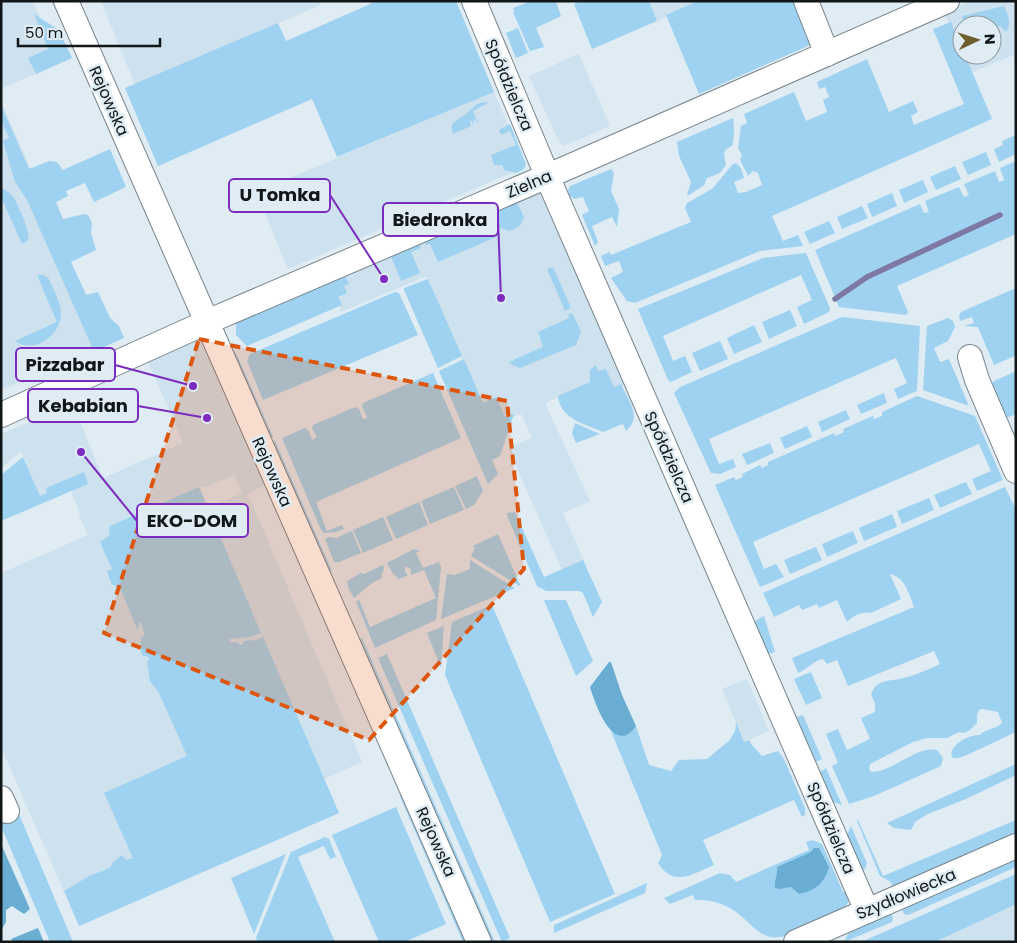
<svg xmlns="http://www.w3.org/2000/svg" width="1017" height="943" viewBox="0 0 1017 943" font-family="Poppins,sans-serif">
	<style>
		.built { fill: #cde1ee; fill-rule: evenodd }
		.green { fill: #9fd2f0 }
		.forest { fill: #6aadd3 }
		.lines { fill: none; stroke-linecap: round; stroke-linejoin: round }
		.stream { stroke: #7e78a4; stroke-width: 5.5 }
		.minor-casing { stroke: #77838a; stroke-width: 26 }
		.minor { stroke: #fff; stroke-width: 24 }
		.marked { fill: #dd560d; fill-opacity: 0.2; stroke: #dd560d; stroke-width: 4; stroke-dasharray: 10 6; stroke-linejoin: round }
		.labels { text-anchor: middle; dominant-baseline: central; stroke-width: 5; stroke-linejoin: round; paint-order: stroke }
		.street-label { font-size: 16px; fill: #111619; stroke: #dfecf4 }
		.leader { fill: none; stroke: #7b2cbf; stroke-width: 2 }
		.callout-dot { fill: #7b2cbf; stroke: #dfecf4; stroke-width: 2 }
		.callout { fill: #dfecf4; stroke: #7b2cbf; stroke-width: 2 }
		.callout-label { font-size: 18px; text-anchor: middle; font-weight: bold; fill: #111619 }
	</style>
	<rect width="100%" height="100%" fill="#dfecf4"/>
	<!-- built -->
	<g class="built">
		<path d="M1 1H33L60 63 1 89Z"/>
		<path d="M101 1H319L321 5 135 85Z"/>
		<path d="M649 1H703L657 21Z"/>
		<path d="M970 1H1010L1011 4 1016 2V54L970 73 962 55H992V25H962V54L944 12Z"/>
		<path d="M579 54 610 126 564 146 559 142 529 76Z"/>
		<path d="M494 92 525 165 523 168 288 269 256 192Z"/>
		<path d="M1 101 75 271 110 344 1 390Z"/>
		<path d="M546 178 635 381 613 390 607 377 545 403 590 501 563 513 587 568 565 577 508 448 532 438 521 414 504 420 482 406 427 276 341 312 325 273Z"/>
		<path d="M194 338 207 343 271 482 248 494 362 762 324 779 339 813 79 926 1 747V573L88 535 78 514 80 513 71 491 88 484 83 473 46 488 48 493 40 497 21 451 1 468V434L73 404 103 478 183 443 146 357ZM234 475 242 493 208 508 199 487 202 486 204 488Z"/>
		<path d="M747 679 769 731 744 742 722 689Z"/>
		<path d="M1016 895V942H917Z"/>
	</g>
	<!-- green -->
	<g class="green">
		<path d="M377 1H456L494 92 337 157 312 99 158 166 125 88 278 23 286 41Z"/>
		<path d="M531 1H556L561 16 536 28 544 47 530 51 513 12 514 11 513 8Z"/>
		<path d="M581 1H649L657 21 592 49 574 4Z"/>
		<path d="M698 1H800L817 42 699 94 666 15Z"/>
		<path d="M1004 6C1008 14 1012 24 1006 32L1000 26 992 29V25H965L962 16Z"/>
		<path d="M34 14 59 30 72 58 36 74 28 58 48 49Z"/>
		<path d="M951 22 962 48V55H965L992 119 772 216 783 241 798 235 803 246 760 251 635 303 627 301 611 278 623 272 619 261 605 266 601 256 609 252 611 255 691 222 685 208 687 203 712 189 733 164 736 163 741 168 744 178 734 182 738 193 746 192 762 185 758 173 753 171 748 176 740 160 742 155 738 148 741 126 747 123 744 114 794 92 806 121 827 112 823 100 829 97 825 87 819 89 817 82 867 59 889 112 913 101 918 112 911 116 914 125 964 104 933 29Z"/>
		<path d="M518 28 528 53 516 58 506 33Z"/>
		<path d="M486 102 488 103 473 111 476 119 478 121 477 122 474 119 473 120 474 124H473L471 120 470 121 471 125 469 127 453 134C448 122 458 120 466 114 475 108 473 103 486 102Z"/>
		<path d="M1 105 29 169 49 161 57 162 63 170 110 149 126 187 94 202 85 183 66 191 68 196 56 202 63 219 84 214 88 215 92 223 91 233 96 250 71 262 86 295 98 292 110 318 119 326 124 338 23 383 24 377 92 347 27 200 15 182 3 141 9 138 1 120Z"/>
		<path d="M733 118C734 128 735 136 732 146 720 152 725 154 726 165L720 173 707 178 704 185 689 195H687L691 182 679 156 677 142Z"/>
		<path d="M510 124 526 164 523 170 516 173 504 170 502 165H494L491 155 516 145 510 131 501 135 499 130Z"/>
		<path d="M1016 135V154L999 162 994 149 1003 145 1002 141Z"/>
		<path d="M986 152 991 165 968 175 962 162Z"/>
		<path d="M1016 161V234L897 286 908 312 906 315 839 307 815 250 920 204 924 213 929 212 925 201 959 187 964 197 969 195 964 184 995 171 999 182 1004 180 1000 168Z"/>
		<path d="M955 166 961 179 936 190 930 177Z"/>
		<path d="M611 169 614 173 611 191 619 209 617 227 612 217 592 226 598 242 595 246 582 215 589 211 583 197 574 199 570 196 568 191 570 186Z"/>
		<path d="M923 180 928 192 904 203 899 190Z"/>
		<path d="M1 188C6 190 11 193 14 198 18 206 31 232 28 240L22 244 1 197Z"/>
		<path d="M892 193 897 206 872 217 867 204Z"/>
		<path d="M516 200 524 217C521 227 517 228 509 231L475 218Z"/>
		<path d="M862 206 868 218 842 229 837 217Z"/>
		<path d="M470 220 501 235 438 262 430 244 426 245 424 240Z"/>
		<path d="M829 221 835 233 810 244 804 232Z"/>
		<path d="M419 242 421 248 411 252 420 273 401 281 390 254Z"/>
		<path d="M806 253 829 306 830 309 829 312 804 324 797 307 812 300 801 275 663 336 673 361 685 356 692 372 671 382 668 380 638 309 763 258Z"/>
		<path d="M553 267 571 308 565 311 547 269Z"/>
		<path d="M344 273 349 284 344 286 347 293 338 297 342 305 247 346 236 335V321Z"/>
		<path d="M37 275C48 274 49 279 53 288 57 297 61 305 61 315 59 337 34 354 15 341L57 322Z"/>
		<path d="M428 279 462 356 438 368 404 290V288Z"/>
		<path d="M1016 288V357L1015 356 994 365 978 327 964 326 974 323 972 317 960 321 959 316 961 312Z"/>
		<path d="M395 292 399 293 418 335 263 400 247 361 250 354Z"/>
		<path d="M790 310 797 326 769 339 762 322Z"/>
		<path d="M572 313 581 331 576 345 520 368 512 365 509 361H513L515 359 543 347 538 332 569 318 568 314Z"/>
		<path d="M842 317 920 326 917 391 898 399 894 389 907 383 896 358 709 439 719 464 733 459 736 467 720 474 711 473 674 393 680 387Z"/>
		<path d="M948 318 953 321 955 327 948 341 934 348 940 362 949 359 969 406 923 390 927 326Z"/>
		<path d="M754 325 762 342 734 354 727 338Z"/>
		<path d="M720 341 728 359 700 371 692 353Z"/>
		<path d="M232 351 235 352 237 355 273 437 267 440Z"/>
		<path d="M464 359 483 403 496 397 505 417 514 414 500 456 492 460 498 474 488 484 439 371Z"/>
		<path d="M596 365 598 371 606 369 614 387 621 384C628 400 643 417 626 431L623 424 603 432C585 424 560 419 558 396L590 382V370Z"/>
		<path d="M1014 372 1016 373V414L1006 418 990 385 994 381Z"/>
		<path d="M433 373 461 438 316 502 327 531 342 525 344 529 336 532 324 533 321 530 282 438 305 428 309 431 312 440 317 437 312 428 313 425 355 407 359 409 363 419H365L367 417 362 407 363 403Z"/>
		<path d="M884 393 887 403 861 414 857 405Z"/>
		<path d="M917 396 975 416 1003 480 977 491 972 479 991 471 979 444 753 542 764 569 776 564 784 577 760 587 715 485 734 477 736 480 743 477 742 474 760 465 762 468 768 465V462L834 433 835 436 844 432 843 429 873 416 874 419 882 416V412Z"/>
		<path d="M846 410 850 419 822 432 818 422Z"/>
		<path d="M575 423 600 434 576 443 572 433Z"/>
		<path d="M807 426 812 437 785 449 780 438Z"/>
		<path d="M275 441 332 571H328L269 444Z"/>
		<path d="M770 443 774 453 747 465 742 454Z"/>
		<path d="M23 457 40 496 47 493 46 488 84 472 88 484 1 521V475Z"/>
		<path d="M477 476 483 491 474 505 466 509 455 486Z"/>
		<path d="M966 482 972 494 940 508 934 495Z"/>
		<path d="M199 487 261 633 250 637 229 639 231 643 235 642 242 645 244 641 256 640 263 637 339 813 79 926 64 891 89 876 110 868 113 862 122 855 126 860 133 858 104 793 187 756 159 693 150 681 147 662 150 658 146 656H143L141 653V637L145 636 141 623 139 622 138 631 121 590 118 591 115 585H112L107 571 112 569 100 542 109 536 110 526Z"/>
		<path d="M454 487 464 510 430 524 421 501Z"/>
		<path d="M1005 487 1016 510V732L967 755 959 758H953L951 754C954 742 969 735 980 735 986 728 996 730 1002 723L998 712 983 709 979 710 977 715V723L970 730 964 733 959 732 947 738H927L913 742 870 764 869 769 871 772C894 772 916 745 937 750L943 758 941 766 874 796 849 804 832 766 838 763 826 734 838 729 847 750 870 739 861 718 875 712V703L871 695C876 677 894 682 907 677 918 674 930 669 940 664L934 651 848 686 837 660 827 664 823 659C814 660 807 670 798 673L792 658 914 607C909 594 905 577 890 574L901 599 871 613C862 611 853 616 847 622L837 600 819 608 817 604 802 610 799 605 774 617 763 593Z"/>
		<path d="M929 498 934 510 902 524 897 511Z"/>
		<path d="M419 502 428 525 396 539 386 517Z"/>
		<path d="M515 512 544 577 583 560 602 602 593 617 583 593 579 591H546L537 586 508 518 507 513Z"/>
		<path d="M892 514 897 527 864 541 859 528Z"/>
		<path d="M383 517 393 540 363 553 353 530Z"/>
		<path d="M352 531 361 553 339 562H334L325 539 329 537 336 538Z"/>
		<path d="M853 531 858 543 827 557 822 544Z"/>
		<path d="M498 534 521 587 471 556 475 548 473 546Z"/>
		<path d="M816 547 822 560 790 574 784 560Z"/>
		<path d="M414 549 420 551 416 553 423 568 439 562 441 567 436 620 375 648 356 601 359 600 370 627 436 598 424 570 411 575V569L405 566V572L408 575 399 579 393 574 387 563Z"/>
		<path d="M470 560 515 588 441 619 447 574 455 575 470 569Z"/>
		<path d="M383 565 384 570 382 573V578C368 584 366 589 354 598L349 589 347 581 361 573 364 574Z"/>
		<path d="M544 600H566L593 661 576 676Z"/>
		<path d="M492 605 615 894 550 922 445 675 452 622Z"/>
		<path d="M764 616 775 652 769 654H765L753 622Z"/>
		<path d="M444 626 441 668 427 633Z"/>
		<path d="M362 638 495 942H488L356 641Z"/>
		<path d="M387 654 510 938 502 942 378 658Z"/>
		<path d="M811 672 822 698 806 705 794 679Z"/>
		<path d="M803 715 822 759 816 762 812 761 794 721 797 717Z"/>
		<path d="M736 722 744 742 750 740 751 744 762 756 778 751 784 759 805 808V815L802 817 794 800 703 840 714 865C692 874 674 888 658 863L662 855 611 731 621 736 632 731 636 726 649 765 671 771 679 760 707 759 730 740 735 731Z"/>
		<path d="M1016 764V775L966 799 928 814 915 822 911 830 894 828 887 823Z"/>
		<path d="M826 768 842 805 831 801 819 773Z"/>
		<path d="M399 794 407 804 468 942H463Z"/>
		<path d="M396 807 446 924 404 942H379L332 835Z"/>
		<path d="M19 814 73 942H50L1 826V822Z"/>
		<path d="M858 820 883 876 1016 820V834L893 888 891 882 880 876 857 821Z"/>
		<path d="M851 826 867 863 865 869 860 871 847 835Z"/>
		<path d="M325 837 329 839 336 857 330 859 324 846 298 857 335 942H258L256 938 291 852Z"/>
		<path d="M813 840 822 844 843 892 849 890 848 903C840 914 824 918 812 924 802 928 790 936 780 937 762 940 752 925 741 916 728 904 712 899 695 900L693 895 670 904 664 898 720 873 730 875 736 882 809 850 806 842Z"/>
		<path d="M286 854 254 934 231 878Z"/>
		<path d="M1016 856V867L908 915 904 914 901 907Z"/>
		<path d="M1016 874V904L935 942H861Z"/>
		<path d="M647 883 645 893 554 933V925Z"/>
		<path d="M890 911 893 918 892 922 844 942 850 930Z"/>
	</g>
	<!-- forest -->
	<g class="forest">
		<path d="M609 662H611L622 695 636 726C614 758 595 704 590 687Z"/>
		<path d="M1 844 30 909 24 914 12 906 6 910V922L1 931Z"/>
		<path d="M814 848H819L829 867C824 884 816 890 799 894L791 887 779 889 775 888C774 880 778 875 777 867L811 852Z"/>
		<path d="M38 928 44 942H13L11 939Z"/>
	</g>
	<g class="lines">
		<!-- stream -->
		<path class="stream" d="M835 299 867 277 1000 215"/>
		<defs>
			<g id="minor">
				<path d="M66 1 479 942"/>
				<path d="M474 1 554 192 867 911"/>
				<path d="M806 1 827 54"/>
				<path d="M970 357 977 380 1016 471"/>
				<path d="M1 415 207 322 571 166 947 1"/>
				<path d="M1 798 7 811"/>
				<path d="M796 942 1016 846"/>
			</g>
		</defs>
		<!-- minor casing -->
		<use href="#minor" class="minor-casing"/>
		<!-- minor -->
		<use href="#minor" class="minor"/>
	</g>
	<!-- marked area -->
	<path class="marked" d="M199 339 507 401 524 569 369 740 104 633Z"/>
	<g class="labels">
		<!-- street labels -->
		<g class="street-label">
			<text transform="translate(509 85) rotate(67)">Spółdzielcza</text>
			<text transform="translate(109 101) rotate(66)">Rejowska</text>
			<text transform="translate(529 184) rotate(-23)">Zielna</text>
			<text transform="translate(669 457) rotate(66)">Spółdzielcza</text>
			<text transform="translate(272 472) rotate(66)">Rejowska</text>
			<text transform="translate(831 828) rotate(67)">Spółdzielcza</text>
			<text transform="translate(436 842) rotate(66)">Rejowska</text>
			<text transform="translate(906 894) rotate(-23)">Szydłowiecka</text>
		</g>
	</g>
	<!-- callouts -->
	<path class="leader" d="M384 279L330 195M501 298L498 220M193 386L115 365M207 418L138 406M81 452L137 521"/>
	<g class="callout-dot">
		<circle cx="384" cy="279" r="5"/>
		<circle cx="501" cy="298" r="5"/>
		<circle cx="193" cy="386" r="5"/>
		<circle cx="207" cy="418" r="5"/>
		<circle cx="81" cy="452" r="5"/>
	</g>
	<g class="callout">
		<rect x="229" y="179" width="101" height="33" rx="5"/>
		<rect x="383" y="203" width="115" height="33" rx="5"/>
		<rect x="16" y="348" width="99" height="33" rx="5"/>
		<rect x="28" y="389" width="110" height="33" rx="5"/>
		<rect x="137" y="504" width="111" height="33" rx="5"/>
	</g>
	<g class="callout-label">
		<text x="280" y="201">U Tomka</text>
		<text x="440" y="226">Biedronka</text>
		<text x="65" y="371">Pizzabar</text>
		<text x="83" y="412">Kebabian</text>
		<text x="192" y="527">EKO-DOM</text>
	</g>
	<!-- border -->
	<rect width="1017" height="943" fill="none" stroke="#111619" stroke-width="5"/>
	<!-- north arrow -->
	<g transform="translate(977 40) rotate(86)"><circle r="24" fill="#dfecf4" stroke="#8d969c"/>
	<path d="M0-4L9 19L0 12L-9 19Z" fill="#6e5e2c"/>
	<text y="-8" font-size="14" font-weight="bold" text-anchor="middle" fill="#111619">N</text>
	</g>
	<!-- scale -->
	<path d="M18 38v8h142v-8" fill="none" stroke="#111619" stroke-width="2.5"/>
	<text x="25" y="38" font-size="15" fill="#111619" stroke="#dfecf4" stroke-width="4" paint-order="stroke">50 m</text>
</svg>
